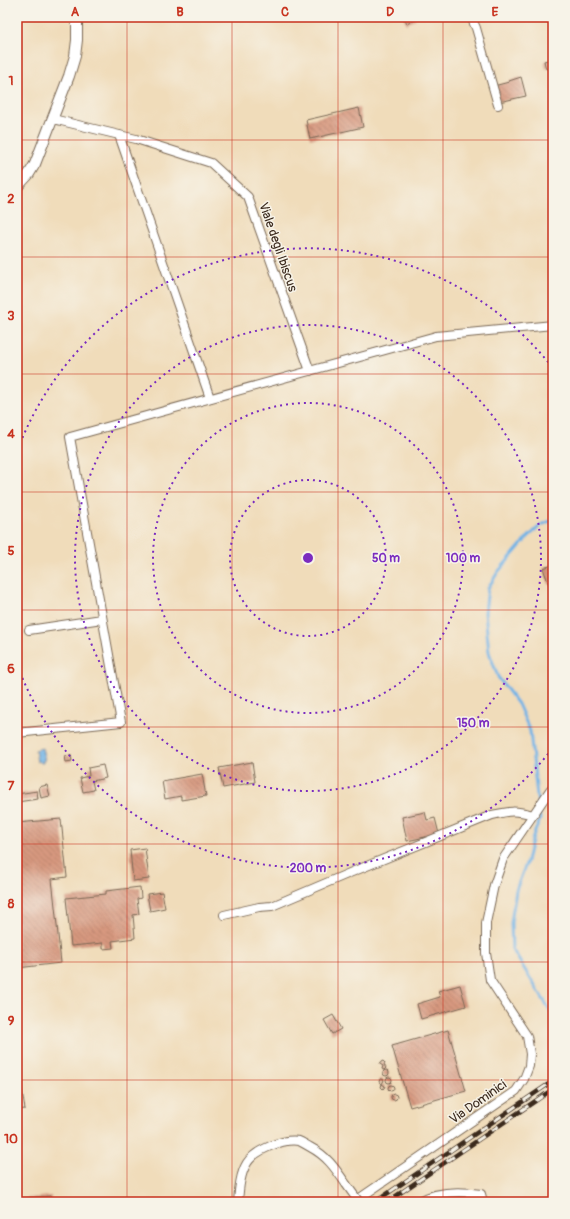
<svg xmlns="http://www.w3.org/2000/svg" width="570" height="1219" viewBox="0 0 570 1219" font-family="Pangolin,sans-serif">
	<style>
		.water { fill: url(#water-ripples); stroke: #566e82 }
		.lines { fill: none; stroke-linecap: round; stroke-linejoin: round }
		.stream { stroke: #71b3e6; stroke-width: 3 }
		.building { fill: url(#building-back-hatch) }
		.minor-casing { stroke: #7a6855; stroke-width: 10 }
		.tertiary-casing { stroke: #7a6855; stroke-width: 12 }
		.minor { stroke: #fff; stroke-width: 8 }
		.tertiary { stroke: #fff; stroke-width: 10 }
		.rail-casing { stroke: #3b2a1e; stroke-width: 4.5 }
		.rail { stroke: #f7f3e8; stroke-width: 3; stroke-dasharray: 9; stroke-linecap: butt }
		.minor-bridge-casing { stroke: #7a6855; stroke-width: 10; stroke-linecap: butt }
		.minor-bridge { stroke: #fff; stroke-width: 8 }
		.grid { fill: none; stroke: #c8321e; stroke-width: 1; stroke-opacity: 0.55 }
		.ring { fill: none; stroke: #7b2cbf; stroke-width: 2; stroke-dasharray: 2 4 }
		.labels { text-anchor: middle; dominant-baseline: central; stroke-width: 3; stroke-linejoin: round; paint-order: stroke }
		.street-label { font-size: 13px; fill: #3b2a1e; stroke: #f7f3e8 }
		.centre { fill: #7b2cbf; stroke: #f7f3e8; stroke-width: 2 }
		.ring-label { font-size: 12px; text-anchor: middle; font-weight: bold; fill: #7b2cbf; stroke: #f7f3e8; stroke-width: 3; stroke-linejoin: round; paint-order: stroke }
		.neatline { fill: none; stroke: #c8321e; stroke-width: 1.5 }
		.grid-label { font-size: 13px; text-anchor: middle; font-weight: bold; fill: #c8321e }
	</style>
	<defs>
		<pattern id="water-ripples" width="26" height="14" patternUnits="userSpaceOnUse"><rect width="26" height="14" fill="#71b3e6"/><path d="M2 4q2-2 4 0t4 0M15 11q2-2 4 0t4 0" fill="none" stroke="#5e92ba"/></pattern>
		<pattern id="building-back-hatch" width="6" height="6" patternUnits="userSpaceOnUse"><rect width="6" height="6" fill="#d7987f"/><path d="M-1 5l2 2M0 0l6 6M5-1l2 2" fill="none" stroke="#b07c67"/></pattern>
	</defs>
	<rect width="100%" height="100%" fill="#f7f3e8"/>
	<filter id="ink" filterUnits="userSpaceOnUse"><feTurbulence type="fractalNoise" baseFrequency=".025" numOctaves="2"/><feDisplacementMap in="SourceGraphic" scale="8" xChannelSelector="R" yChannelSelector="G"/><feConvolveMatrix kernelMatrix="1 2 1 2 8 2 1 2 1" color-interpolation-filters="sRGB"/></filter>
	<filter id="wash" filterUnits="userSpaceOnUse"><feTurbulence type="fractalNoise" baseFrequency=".012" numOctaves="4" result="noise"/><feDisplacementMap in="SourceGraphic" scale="16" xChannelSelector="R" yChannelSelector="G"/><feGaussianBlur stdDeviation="0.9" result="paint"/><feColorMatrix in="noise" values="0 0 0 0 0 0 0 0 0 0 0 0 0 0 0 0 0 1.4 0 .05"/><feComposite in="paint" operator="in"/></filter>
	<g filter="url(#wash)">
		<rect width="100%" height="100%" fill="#f0dcba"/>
		<!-- water -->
		<path class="water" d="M42 748 45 760H43V763H41L39 761 37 762 35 750Z"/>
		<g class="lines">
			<!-- stream -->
			<g class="stream">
				<path d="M538 805 530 731 518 704 498 677 489 652 485 612 488 588 498 572 527 538 541 525 553 520"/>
				<path d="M539 811 540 820 533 836 527 861 516 890 511 923 512 949 553 1015"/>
			</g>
		</g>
		<g id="blocks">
			<!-- building -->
			<g class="building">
				<path d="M403 17H414L416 19 407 24Z"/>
				<path d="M552 59 553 67 546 69 544 61Z"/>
				<path d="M521 77 526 96 499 102 494 86 509 82V81Z"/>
				<path d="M359 108 363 127 310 139 306 120Z"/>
				<path d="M553 565V584L549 585 543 568Z"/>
				<path d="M71 755 72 761 66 762 65 756Z"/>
				<path d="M252 762 255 782 223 788 219 768Z"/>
				<path d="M103 765 106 778 92 781 94 790 83 792 80 778 89 776 88 768Z"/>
				<path d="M202 774 206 796 181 800V796L165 799 162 781Z"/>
				<path d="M47 785 50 796 41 798 39 787Z"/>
				<path d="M37 791 38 799 17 802V794Z"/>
				<path d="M425 812 427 820 435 818 439 834 407 841 402 817Z"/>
				<path d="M61 819 67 877 52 879 61 963 17 968V823Z"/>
				<path d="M145 848 149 879 133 881 130 850Z"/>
				<path d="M140 887 141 898 137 899 139 914 133 915 135 938 112 941 113 948 103 949V943L71 946 66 898 106 894V891Z"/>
				<path d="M162 892 165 908 150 911 147 894Z"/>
				<path d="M460 985 466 1006 421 1019 417 1004 440 997 438 991Z"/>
				<path d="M333 1015 341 1029 332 1034 324 1020Z"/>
				<path d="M448 1030 466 1091 410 1107 392 1046Z"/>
				<path d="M383 1061 385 1063 384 1065 386 1068 384 1070 382 1069 383 1066 380 1064 381 1062Z"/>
				<path d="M17 1065H18L25 1109 17 1110Z"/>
				<circle cx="386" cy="1073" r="3"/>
				<circle cx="389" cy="1080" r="3"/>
				<path d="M380 1079H382L384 1080 382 1084 385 1086 384 1088 383 1089 381 1087 382 1084 379 1082Z"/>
				<circle cx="391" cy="1088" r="3"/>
				<circle cx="394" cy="1097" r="3"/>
				<path d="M51 1196V1202H17V1199Z"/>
			</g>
		</g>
	</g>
	<g filter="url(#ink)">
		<use href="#blocks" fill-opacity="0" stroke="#7a6855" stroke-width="1"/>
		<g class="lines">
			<defs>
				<g id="minor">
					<path d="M471 17 476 28 498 105"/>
					<path d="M53 119 136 139 211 163 248 197 310 371"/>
					<path d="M119 135 210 398"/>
					<path d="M29 630 102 619"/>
					<path d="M17 733 121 722 70 437 436 336 553 325"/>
					<path d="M224 915 259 907 272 906 352 872 492 815C510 811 515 810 533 815"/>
					<path d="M238 1202C239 1190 240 1174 247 1163 255 1150 284 1138 299 1141 302 1142 306 1145 310 1147 327 1156 335 1168 346 1184"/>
					<path d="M354 1202 516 1091 524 1079 529 1066 530 1054 527 1036 490 980 486 953V923L494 885 503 859 550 790 553 787"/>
					<path d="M418 1202C435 1191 461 1191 481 1194L483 1202"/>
				</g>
				<path id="tertiary" d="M17 187 29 174 35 164 69 76 75 56 77 40V17"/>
			</defs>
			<!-- minor casing -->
			<use href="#minor" class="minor-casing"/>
			<!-- tertiary casing -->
			<use href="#tertiary" class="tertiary-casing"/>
			<!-- minor -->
			<use href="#minor" class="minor"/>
			<!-- tertiary -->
			<use href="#tertiary" class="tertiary"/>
			<defs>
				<g id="rail">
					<path d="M375 1202 553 1081"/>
					<path d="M387 1202 553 1089"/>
				</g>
			</defs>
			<!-- rail casing -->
			<use href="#rail" class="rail-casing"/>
			<!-- rail -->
			<use href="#rail" class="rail"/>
			<defs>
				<path id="minor-bridge" d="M346 1184 359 1202"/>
			</defs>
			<!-- minor-bridge casing -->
			<use href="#minor-bridge" class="minor-bridge-casing"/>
			<!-- minor-bridge -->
			<use href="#minor-bridge" class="minor-bridge"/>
		</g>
	</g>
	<!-- grid -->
	<path class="grid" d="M127 17V1202M232 17V1202M338 17V1202M443 17V1202M17 140H553M17 257H553M17 374H553M17 492H553M17 610H553M17 727H553M17 844H553M17 962H553M17 1080H553"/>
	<!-- distance rings -->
	<g class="ring">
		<circle cx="308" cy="558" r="78"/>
		<circle cx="308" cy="558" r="155"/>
		<circle cx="308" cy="558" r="233"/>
		<path d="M552 749A310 310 0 0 1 18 667M18 449A310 310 0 0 1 552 367"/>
	</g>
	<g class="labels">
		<!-- street labels -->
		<g class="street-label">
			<text transform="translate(278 247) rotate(71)">Viale degli Ibiscus</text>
			<text transform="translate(478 1102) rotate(-35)">Via Dominici</text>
		</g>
	</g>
	<circle cx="308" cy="558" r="6" class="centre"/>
	<g class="ring-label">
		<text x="386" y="562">50 m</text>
		<text x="463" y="562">100 m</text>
		<text x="473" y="727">150 m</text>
		<text x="308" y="872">200 m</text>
	</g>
	<!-- margin -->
	<rect width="570" height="1219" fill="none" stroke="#f7f3e8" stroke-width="44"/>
	<rect x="22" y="22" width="526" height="1175" class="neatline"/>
	<g class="grid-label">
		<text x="75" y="16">A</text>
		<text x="180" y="16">B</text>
		<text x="285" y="16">C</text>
		<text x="390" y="16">D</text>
		<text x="495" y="16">E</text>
		<text x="11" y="85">1</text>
		<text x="11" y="203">2</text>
		<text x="11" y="320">3</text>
		<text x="11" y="438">4</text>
		<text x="11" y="555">5</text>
		<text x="11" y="673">6</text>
		<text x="11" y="790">7</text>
		<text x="11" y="908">8</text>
		<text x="11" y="1025">9</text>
		<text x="11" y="1143">10</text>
	</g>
</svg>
